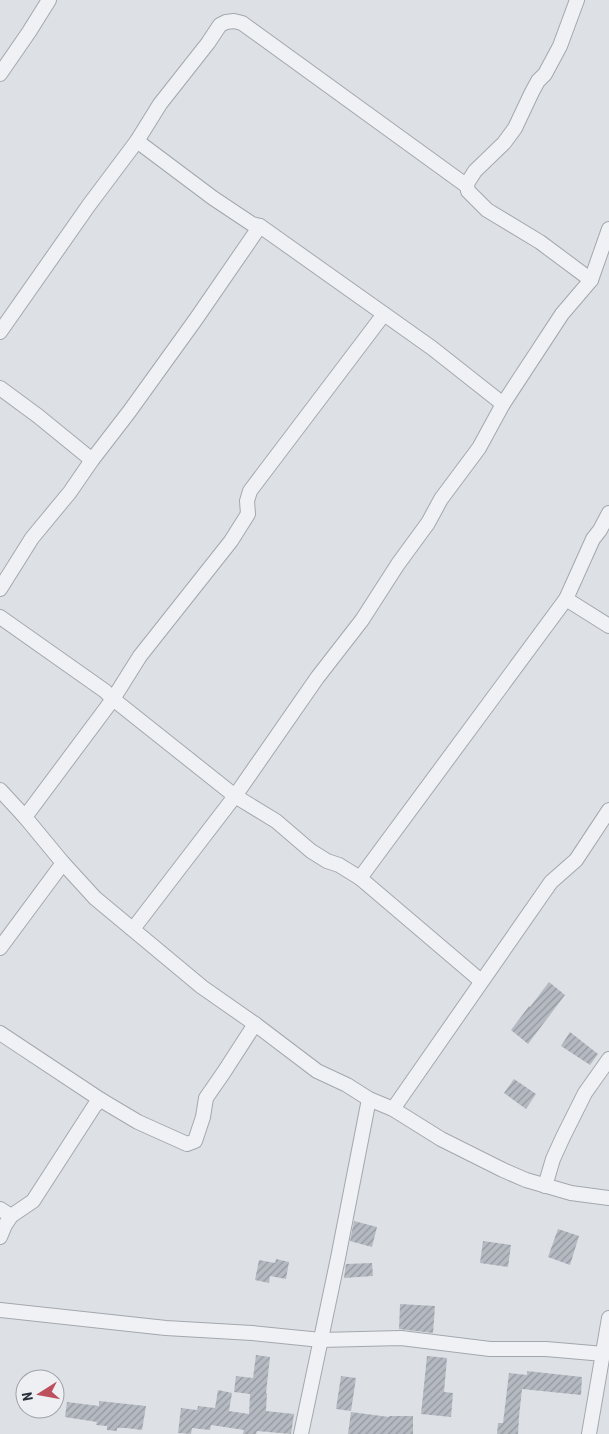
<svg xmlns="http://www.w3.org/2000/svg" width="609" height="1434" viewBox="0 0 609 1434" font-family="'Roboto Condensed',sans-serif">
	<style>
		.building { fill: url(#building-hatch) }
		.lines { fill: none; stroke-linecap: round; stroke-linejoin: round }
		.street-casing { stroke: #a3a8ae; stroke-width: 16 }
		.street { stroke: #f0f1f4; stroke-width: 14 }
	</style>
	<defs>
		<pattern id="building-hatch" width="6" height="6" patternUnits="userSpaceOnUse" patternTransform="scale(1.25)"><rect width="6" height="6" fill="#b5bac2"/><path d="M-1 1l2-2M0 6l6-6M5 7l2-2" fill="none" stroke="#93989f"/></pattern>
	</defs>
	<rect width="100%" height="100%" fill="#dde1e5"/>
	<!-- building -->
	<g class="building">
		<path d="M549 982 565 995 528 1044 511 1030 529 1006 530 1007Z"/>
		<path d="M570 1032 598 1054 590 1065 561 1046Z"/>
		<path d="M514 1079 536 1094 526 1109 504 1093Z"/>
		<path d="M354 1221 377 1227 372 1247 350 1241Z"/>
		<path d="M558 1229 579 1236 570 1265 548 1257Z"/>
		<path d="M483 1241 511 1245 508 1267 480 1263Z"/>
		<path d="M276 1259 289 1262 286 1279 270 1276 269 1283 255 1280 259 1260 275 1263Z"/>
		<path d="M372 1263 373 1276 344 1278 346 1264Z"/>
		<path d="M400 1304 435 1306 433 1333 399 1329Z"/>
		<path d="M256 1355 270 1357 266 1393H267L266 1411 294 1414 291 1434 257 1431 256 1434H243L244 1430 211 1425 210 1430 192 1428 191 1434 178 1433 181 1408 197 1410 198 1406 215 1408 218 1390 232 1393 229 1411 249 1414 250 1394 234 1392 236 1376 253 1378Z"/>
		<path d="M427 1356 447 1358 444 1392 453 1393 451 1417 421 1414Z"/>
		<path d="M527 1371 582 1377 581 1395 522 1389 519 1417 518 1434H497L498 1423H503L509 1373 527 1375Z"/>
		<path d="M341 1376 356 1378 351 1411 336 1409Z"/>
		<path d="M99 1401 146 1406 142 1430 126 1428H117V1431L107 1430V1426L96 1425 97 1422 65 1417 67 1402 99 1406Z"/>
		<path d="M351 1412 389 1417V1416H413V1434H348Z"/>
	</g>
	<g class="lines">
		<defs>
			<g id="street">
				<path d="M577 0 560 46 545 74 538 81 532 92 515 128 504 143 475 171 468 182 467 186 468 191 487 210 540 242 591 280"/>
				<path d="M0 74 29 32 49 0"/>
				<path d="M137 141 213 198 252 224 260 226 432 348 503 404"/>
				<path d="M0 332 89 205 137 141 160 104 208 43 220 25 226 22 234 21 242 23 467 186"/>
				<path d="M0 388 38 416 92 460"/>
				<path d="M0 589 32 538 70 492 92 460 129 412 196 319 260 226"/>
				<path d="M566 599 609 626"/>
				<path d="M0 617 105 691 113 699 235 796 276 821 311 851 327 861 339 865 360 878 481 981"/>
				<path d="M0 790 25 817 63 863 95 898 202 987 255 1024 317 1071 347 1085 369 1099 393 1109 441 1139 503 1170 526 1180 571 1193 609 1198"/>
				<path d="M25 817 113 699 140 656 231 541 248 514 247 501 250 491 384 314"/>
				<path d="M360 878 566 599 593 539 600 530 609 513"/>
				<path d="M133 929 235 796 317 678 362 620 398 564 428 523 441 499 479 448 503 404 562 314 591 280 609 229"/>
				<path d="M0 948 63 863"/>
				<path d="M0 1033 101 1100 138 1122 187 1144 195 1141 203 1117 206 1098 224 1072 255 1024"/>
				<path d="M393 1109 551 882 576 860 609 810"/>
				<path d="M545 1186 553 1159 563 1137 585 1093 609 1059"/>
				<path d="M0 1209 11 1216"/>
				<path d="M0 1237 5 1225 11 1216 33 1201 95 1105 101 1100"/>
				<path d="M0 1310 166 1328 252 1333 321 1340 401 1338 490 1349H546L604 1354"/>
				<path d="M301 1434 338 1258 369 1099"/>
				<path d="M589 1434 609 1318"/>
			</g>
		</defs>
		<!-- street casing -->
		<use href="#street" class="street-casing"/>
		<!-- street -->
		<use href="#street" class="street"/>
	</g>
	<!-- north arrow -->
	<g transform="translate(40 1394) rotate(259)"><circle r="24" fill="#edeff3" stroke="#9fa2a9"/>
	<path d="M0-4L9 19L0 12L-9 19Z" fill="#be4f5f"/>
	<text y="-8" font-size="14" font-weight="bold" text-anchor="middle" fill="#292f3a">N</text>
	</g>
</svg>
